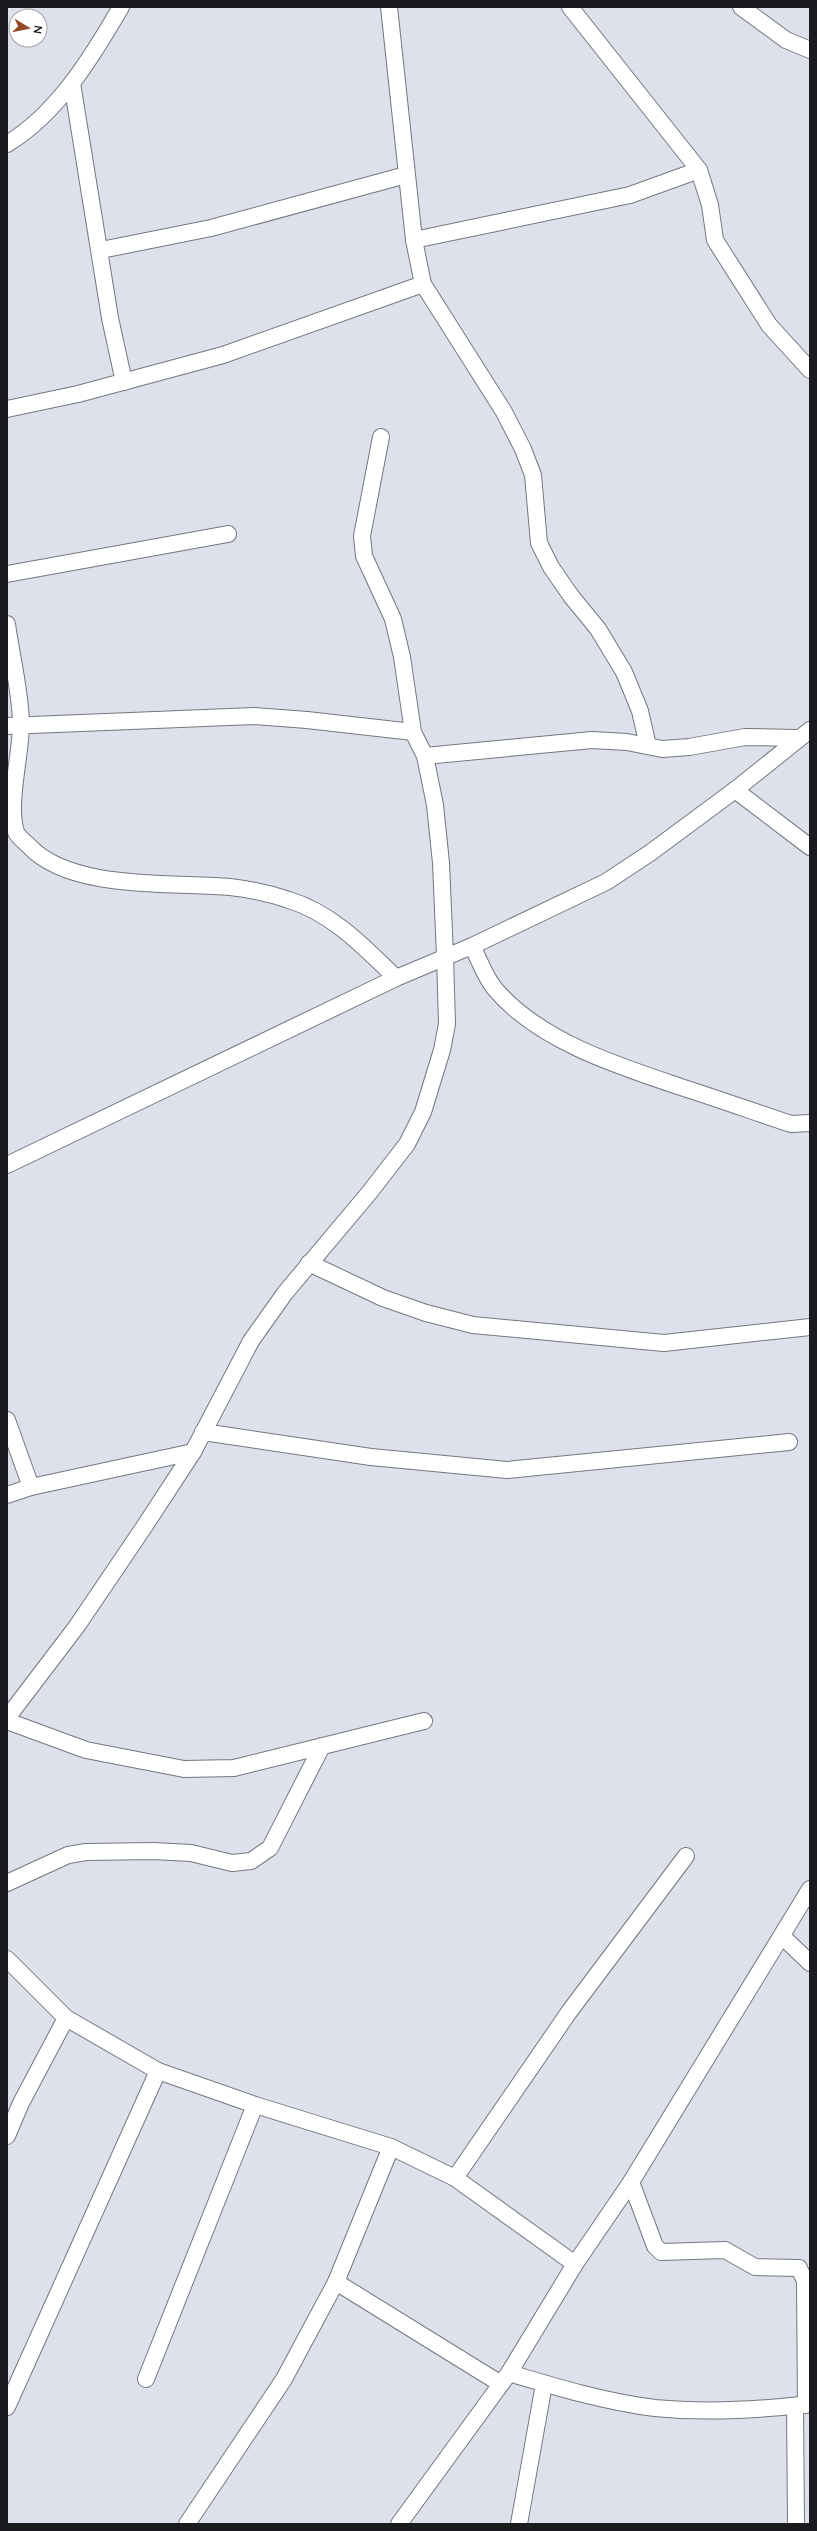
<svg xmlns="http://www.w3.org/2000/svg" width="817" height="2531" viewBox="0 0 817 2531" font-family="Lato,sans-serif">
	<style>
		.lines { fill: none; stroke-linecap: round; stroke-linejoin: round }
		.street-casing { stroke: #73777f; stroke-width: 18 }
		.street { stroke: #fff; stroke-width: 16 }
	</style>
	<rect width="100%" height="100%" fill="#dde1eb"/>
	<g class="lines">
		<defs>
			<g id="street">
				<path d="M389 7 414 240 423 284 504 412 523 449 533 475 539 543 551 567 571 596 598 629 624 672 640 711 648 746"/>
				<path d="M570 7 699 170 710 205 715 240 769 325 810 370"/>
				<path d="M741 7 786 40 810 50"/>
				<path d="M72 83 110 318 124 382"/>
				<path d="M7 144C58 113 92 57 121 7"/>
				<path d="M414 240 630 195 699 170"/>
				<path d="M101 250 211 228 406 175"/>
				<path d="M7 409 78 394 223 355 423 284"/>
				<path d="M7 574 228 534"/>
				<path d="M7 624C11 654 21 695 21 724 21 755 7 804 16 832 18 837 25 842 29 846 71 891 173 882 230 887 249 889 271 894 289 900 332 913 364 947 396 978"/>
				<path d="M7 726 254 716 307 720 413 732"/>
				<path d="M425 756 592 740 627 742 662 749 689 747 745 737 797 738"/>
				<path d="M735 790 810 847"/>
				<path d="M472 946C479 959 485 977 495 989 539 1041 618 1066 681 1087 718 1099 755 1112 791 1124L810 1123"/>
				<path d="M7 1165 396 978 472 946 606 882 650 853 735 790 810 730"/>
				<path d="M309 1263 383 1298 426 1313 473 1325 664 1343 810 1327"/>
				<path d="M7 1420 31 1487"/>
				<path d="M203 1432 371 1457 507 1470 789 1442"/>
				<path d="M7 1495 31 1487 193 1452"/>
				<path d="M7 1718 77 1626 146 1524 193 1452 251 1341 285 1293 369 1193 407 1144 423 1112 442 1050 447 1024 445 956 441 863 435 805 425 756 413 732 402 657 393 619 364 556 362 536 381 437"/>
				<path d="M7 1721 86 1750 184 1769 234 1768 424 1721"/>
				<path d="M7 1883 68 1855 86 1852 153 1851 191 1853 232 1863 251 1861 270 1848 322 1746"/>
				<path d="M782 1936 810 1963"/>
				<path d="M7 1959 66 2018 158 2071 255 2105 391 2147 455 2178 575 2264"/>
				<path d="M7 2136 21 2103 66 2018"/>
				<path d="M455 2178 569 2012 686 1856"/>
				<path d="M631 2182 655 2246 661 2252 725 2250 755 2267 799 2268 805 2281 806 2405"/>
				<path d="M336 2282 501 2384"/>
				<path d="M509 2373C556 2387 606 2402 655 2408 706 2413 759 2410 810 2404"/>
				<path d="M146 2379 255 2105"/>
				<path d="M795 2406 796 2524"/>
				<path d="M7 2407 158 2071"/>
				<path d="M187 2524 284 2379 336 2282 391 2147"/>
				<path d="M399 2524 509 2373 575 2264 631 2182 810 1889"/>
				<path d="M519 2524 544 2384"/>
			</g>
		</defs>
		<!-- street casing -->
		<use href="#street" class="street-casing"/>
		<!-- street -->
		<use href="#street" class="street"/>
	</g>
	<!-- border -->
	<rect width="817" height="2531" fill="none" stroke="#1a1b1e" stroke-width="16"/>
	<!-- north arrow -->
	<g transform="translate(28 28) rotate(100)"><circle r="19" fill="#ffffff" stroke="#a3a4a5"/>
	<path d="M0-3L7 15L0 10L-7 15Z" fill="#914926"/>
	<text y="-6" font-size="11" font-weight="bold" text-anchor="middle" fill="#1a1b1e">N</text>
	</g>
</svg>
